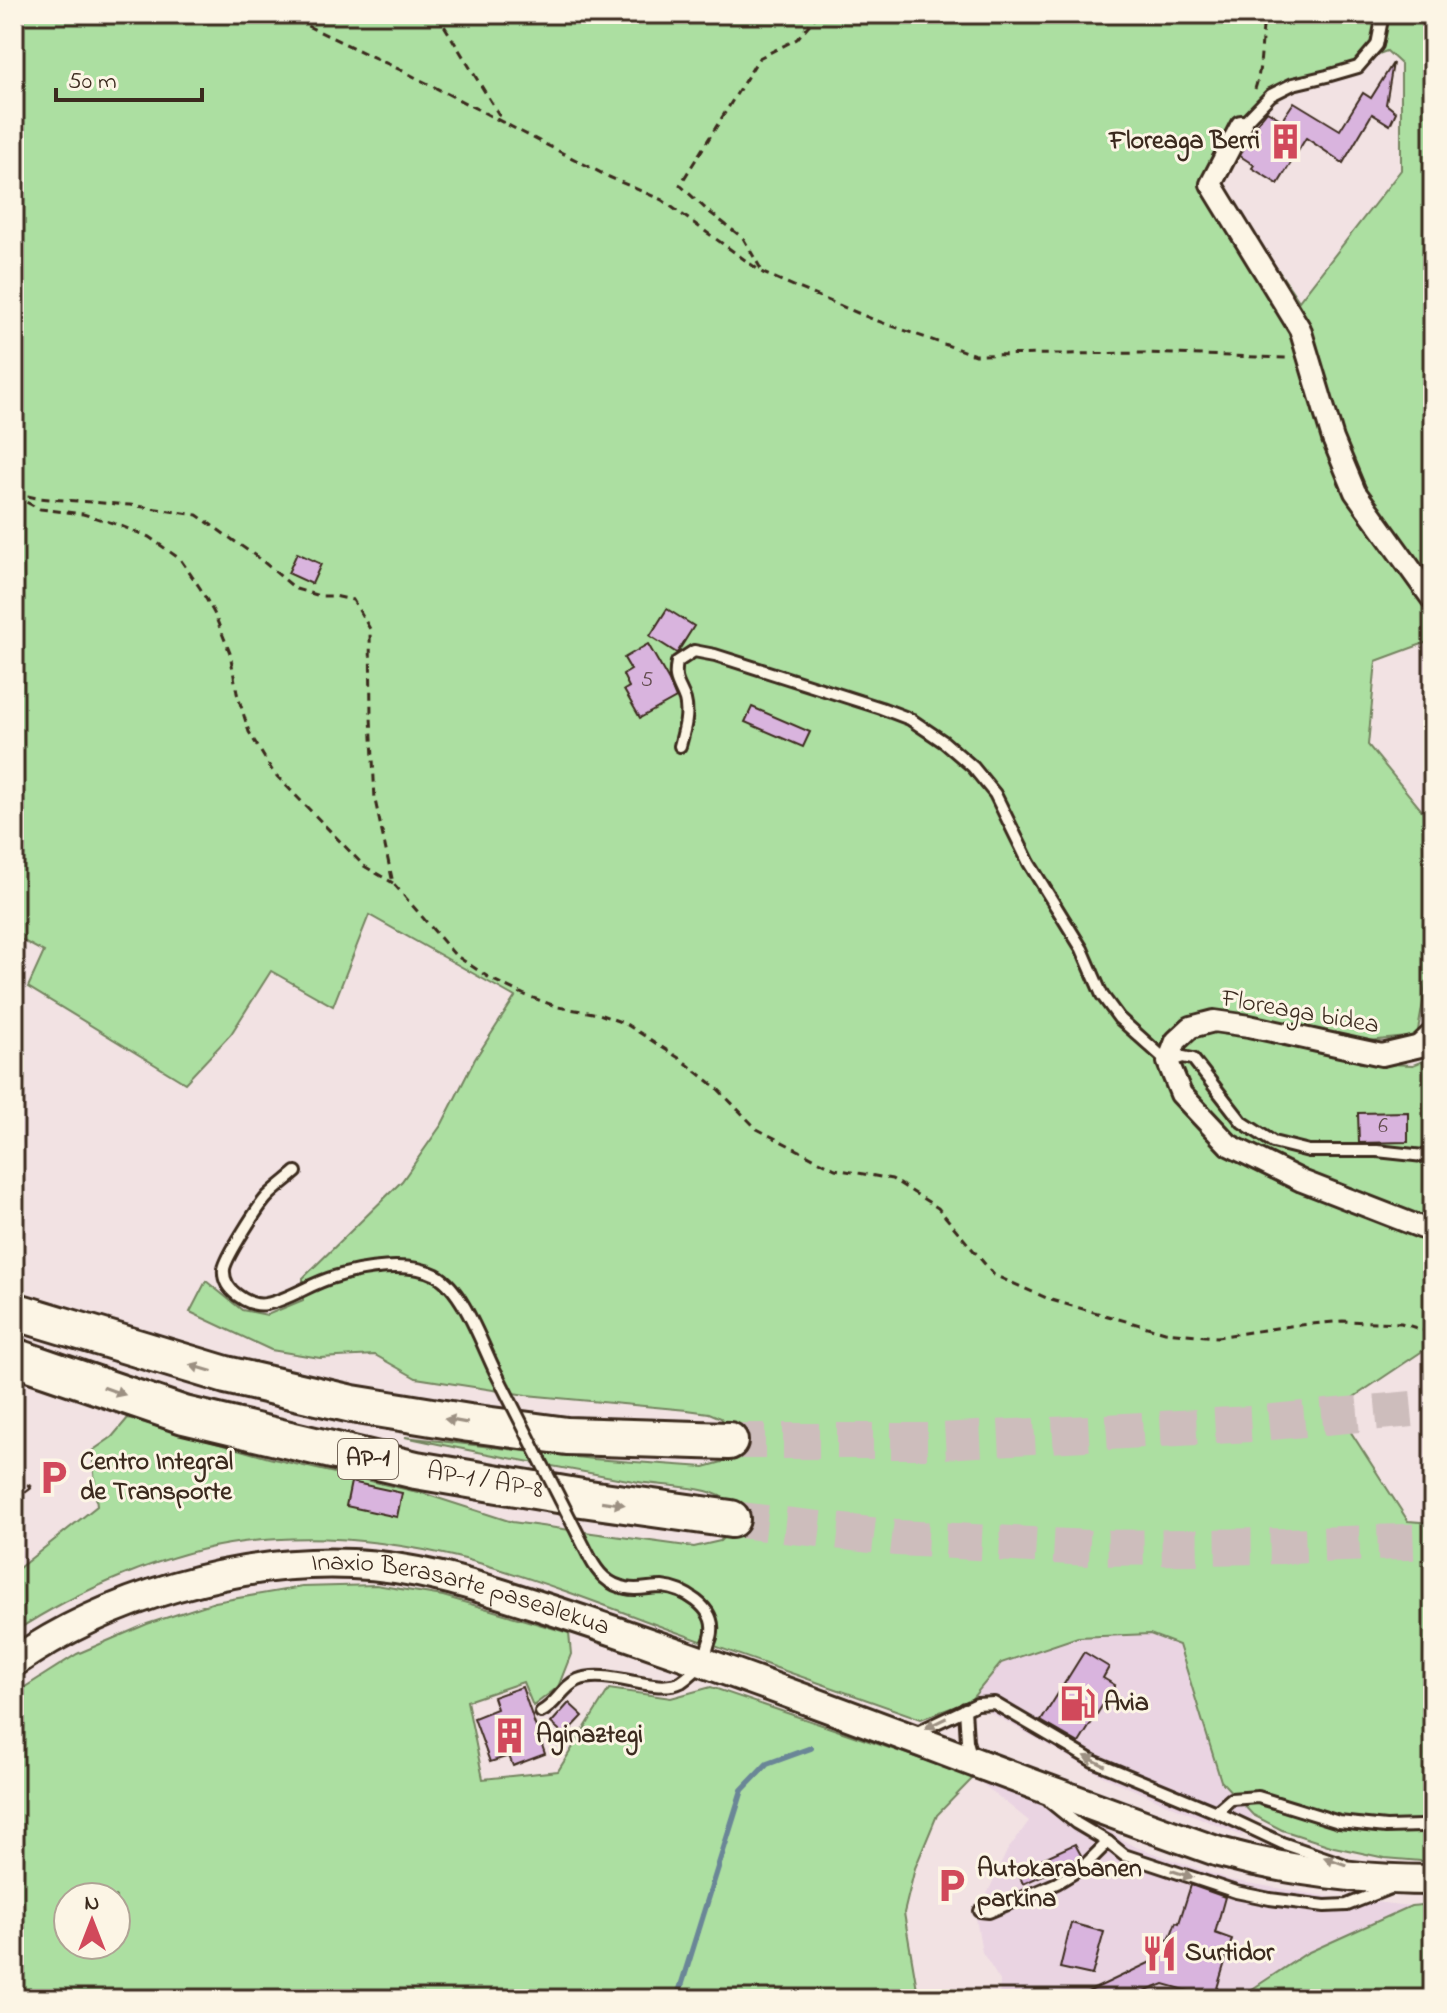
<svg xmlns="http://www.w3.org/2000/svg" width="1447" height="2013" viewBox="0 0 1447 2013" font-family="'Indie Flower',sans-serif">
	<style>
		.built { fill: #ead4e2 }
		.green { fill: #acdfa1; stroke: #748460; stroke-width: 2; fill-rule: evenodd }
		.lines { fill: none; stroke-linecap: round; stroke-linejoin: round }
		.stream { stroke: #6a8697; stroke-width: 6 }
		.building { fill: #d9b4de; stroke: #3b2a1e; stroke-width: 2 }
		.highway-tunnel { stroke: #cdbdbc; stroke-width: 36; stroke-dasharray: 36 18; stroke-linecap: butt }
		.lane-casing { stroke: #3b2a1e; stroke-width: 16 }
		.street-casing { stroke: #3b2a1e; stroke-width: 26 }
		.secondary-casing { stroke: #3b2a1e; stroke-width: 34 }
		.highway-casing { stroke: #3b2a1e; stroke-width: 42 }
		.path { stroke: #3b2a1e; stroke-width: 3; stroke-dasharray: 8 6; stroke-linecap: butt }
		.lane { stroke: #fcf5e5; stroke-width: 10 }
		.street { stroke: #fcf5e5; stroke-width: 20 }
		.secondary { stroke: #fcf5e5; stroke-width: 28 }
		.highway { stroke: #fcf5e5; stroke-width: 36 }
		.lane-bridge-casing { stroke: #3b2a1e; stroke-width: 16; stroke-linecap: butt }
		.lane-bridge { stroke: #fcf5e5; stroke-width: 10 }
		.oneway { fill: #9c9082 }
		.labels { text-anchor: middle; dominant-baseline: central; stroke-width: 6; stroke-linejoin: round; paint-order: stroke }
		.number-label { font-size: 22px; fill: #624c4e }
		.shield { fill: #fcf5e5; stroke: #75675a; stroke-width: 2 }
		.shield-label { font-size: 24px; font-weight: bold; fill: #3b2a1e }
		.poi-label { font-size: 26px; font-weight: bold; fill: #3b2a1e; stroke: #fcf5e5; text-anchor: start }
		.street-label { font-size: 26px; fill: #3b2a1e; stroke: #fcf5e5 }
	</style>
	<rect width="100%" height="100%" fill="#f2e2e3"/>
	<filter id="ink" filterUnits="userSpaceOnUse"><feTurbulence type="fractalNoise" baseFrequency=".0125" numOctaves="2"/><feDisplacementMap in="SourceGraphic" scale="16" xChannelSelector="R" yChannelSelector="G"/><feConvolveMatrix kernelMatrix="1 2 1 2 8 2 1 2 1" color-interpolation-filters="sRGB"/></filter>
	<g filter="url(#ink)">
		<!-- built -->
		<g class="built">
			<path d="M1150 1634 1179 1645 1221 1781 1253 1815 1242 1836 1104 1777 970 1701 1001 1663 1078 1637Z"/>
			<path d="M974 1777 1096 1823 1133 1846 1230 1880 1336 1898 1411 1906 1307 1953 1237 1999H999L1000 1981 982 1952 976 1918 1007 1851 1029 1821Z"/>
		</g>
		<!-- green -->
		<g class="green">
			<path d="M14 14H1433V640L1376 661 1368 745 1433 824V946L1417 1036 1369 1041 1360 1063 1413 1065 1433 1057V1344L1336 1409 1408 1521 1433 1523V1862L1385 1858 1334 1847 1282 1830 1253 1815 1221 1781 1179 1645 1150 1634 1078 1637 1001 1663 970 1701 921 1719C835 1689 750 1659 665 1628 599 1603 533 1578 465 1559 394 1541 316 1533 243 1542 169 1551 76 1591 14 1632V1572L97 1506 92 1451 112 1437 128 1418 269 1458 422 1493 512 1522 694 1547 720 1541 730 1532C731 1520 734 1507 723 1498 708 1486 660 1486 639 1482 561 1468 483 1454 405 1437L593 1459 704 1467 722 1462 730 1452 731 1433 721 1418 709 1413 687 1410 526 1395 416 1378 375 1355 320 1358 271 1350 190 1312 206 1281 242 1310 267 1315 303 1300V1278L402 1181 442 1124 475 1059 515 997 369 915 333 1006 271 971 231 1034 185 1083 28 987 44 952 14 936ZM1387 51 1401 64V170L1299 301 1219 183 1269 93Z"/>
			<path d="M376 1585 443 1596 569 1633 571 1654 558 1687 533 1706 523 1682 467 1701 483 1779 558 1771 609 1689 671 1698 711 1687 974 1777 937 1815 915 1868 904 1913 917 1989 935 1999H14V1694L77 1654 147 1624 215 1602 302 1587ZM68 1897H116V1945H68Z"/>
			<path d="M1433 1904V1999H1237L1307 1953 1411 1906Z"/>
		</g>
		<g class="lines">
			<!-- stream -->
			<path class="stream" d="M677 1999 742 1790 767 1764 811 1748"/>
		</g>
		<!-- building -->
		<g class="building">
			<path d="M1393 63 1386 104 1396 112 1390 125 1372 114 1343 163 1306 138 1278 184 1252 168 1254 165 1240 156 1254 127 1267 111 1282 120 1294 102 1340 130 1363 93 1371 98Z"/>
			<path d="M297 553 321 564 312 584 288 573Z"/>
			<path d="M667 609 694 626 677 653 650 636Z"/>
			<path d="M648 644 669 681 676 698 640 718 624 690 629 687 623 675 631 670 624 658Z"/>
			<path d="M752 707 810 732 803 747 745 722Z"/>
			<path d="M1408 1112V1142L1359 1143 1358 1113Z"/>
			<path d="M351 1482 402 1493 397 1517 346 1506Z"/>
			<path d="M1084 1652 1109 1667 1103 1678 1115 1685 1079 1743 1041 1721Z"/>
			<path d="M522 1687 545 1754 513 1766 509 1756 490 1762 474 1718 497 1709 493 1697Z"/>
			<path d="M569 1703 583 1716 565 1735 551 1723Z"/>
			<path d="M1075 1844 1082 1857 1079 1859 1023 1884 1017 1870Z"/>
			<path d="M1191 1885 1225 1897 1215 1933 1232 1939 1214 1998 1164 1984 1126 1999H1073L1151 1962 1158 1938 1169 1940 1176 1922 1179 1923Z"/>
			<path d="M1071 1923 1104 1932 1092 1975 1060 1968Z"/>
		</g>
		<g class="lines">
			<!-- highway-tunnel -->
			<g class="highway-tunnel">
				<path d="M729 1441H941L1251 1424 1433 1407"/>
				<path d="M731 1519 897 1538 1090 1548 1283 1546 1433 1541"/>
			</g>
			<defs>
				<g id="lane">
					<path d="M1241 126 1271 95 1293 84 1327 76 1358 67 1377 45 1383 14"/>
					<path d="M680 746C684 731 689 715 685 700 679 683 673 682 677 662L694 651 715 655 881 708 910 719 944 742 973 767 995 794 1029 863 1082 949 1102 995 1119 1018 1168 1062 1183 1057 1193 1059 1242 1122 1273 1142 1309 1151H1377L1433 1157"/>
					<path d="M1414 1044 1433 1026"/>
					<path d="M296 1172C287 1180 277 1187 268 1196 259 1205 226 1257 224 1269 223 1280 229 1289 237 1295 245 1301 256 1306 266 1304 289 1300 311 1283 334 1277 363 1268 408 1261 436 1275 463 1289 482 1345 496 1373"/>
					<path d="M965 1709 967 1741 971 1755"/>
					<path d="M541 1712C556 1705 563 1686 578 1680 608 1668 656 1695 681 1682 687 1678 700 1667 703 1661 706 1656 707 1649 709 1643 710 1640 712 1636 712 1632 715 1607 684 1589 662 1587 650 1587 637 1591 626 1588 608 1585 598 1573 590 1558"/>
					<path d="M913 1734 977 1704 994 1703 1093 1761 1216 1812 1282 1843 1343 1864"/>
					<path d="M1050 1802 1076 1823 1108 1842 1124 1855 1236 1892 1270 1899 1325 1906 1347 1905 1390 1888"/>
					<path d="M1216 1812 1231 1799 1258 1797 1339 1822 1386 1827 1421 1826"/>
					<path d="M980 1911 989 1912 1057 1883 1082 1868 1108 1842"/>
				</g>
				<g id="street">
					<path d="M1241 126 1211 184 1300 329 1333 439 1355 492 1433 600"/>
					<path d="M1433 1043 1382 1055 1249 1026 1214 1021 1191 1027 1176 1041 1168 1062 1181 1094 1229 1145 1302 1181 1433 1232"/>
				</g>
				<g id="secondary">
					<path id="s1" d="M14 1662C108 1597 237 1559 352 1564 414 1566 474 1585 533 1604 576 1618 618 1632 660 1647 847 1712 1032 1786 1219 1852 1289 1871 1360 1880 1433 1880"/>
				</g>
				<g id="highway">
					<path d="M14 1311 226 1375 352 1404 469 1423 567 1436 729 1441"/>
					<path id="s2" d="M14 1357 184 1415 416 1470 582 1498 731 1519"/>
				</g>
			</defs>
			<!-- lane casing -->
			<use href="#lane" class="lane-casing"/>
			<!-- street casing -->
			<use href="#street" class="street-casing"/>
			<!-- secondary casing -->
			<use href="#secondary" class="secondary-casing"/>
			<!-- highway casing -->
			<use href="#highway" class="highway-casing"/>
			<!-- path -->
			<g class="path">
				<path d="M282 14 407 73 609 177 662 200 763 273 872 319 975 355 1143 353 1288 358"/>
				<path d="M437 14 504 123"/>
				<path d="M1255 89C1263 65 1260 39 1265 14"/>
				<path d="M761 269 743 238 708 211 680 185 759 58 797 39 818 14"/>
				<path d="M14 493 37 498 130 505 197 515 260 559 296 589 320 596H334L353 600 370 629 371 717 375 800 393 883 455 955 491 979 525 995 558 1007 599 1014 626 1024 682 1060 716 1087 757 1129 835 1169 892 1179 938 1208 994 1275 1051 1300 1165 1332 1217 1337 1290 1326 1343 1321 1401 1323 1429 1332 1433 1336"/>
				<path d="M14 496 40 509 83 514 116 524 149 537 180 559 200 588 214 613 230 653 237 693 249 732 273 772 364 866 393 883"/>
				<path d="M14 1479 32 1487"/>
				<path d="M14 1501 32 1487"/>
			</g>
			<!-- lane -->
			<use href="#lane" class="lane"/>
			<!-- street -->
			<use href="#street" class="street"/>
			<!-- secondary -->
			<use href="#secondary" class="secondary"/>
			<!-- highway -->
			<use href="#highway" class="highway"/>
			<defs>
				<path id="lane-bridge" d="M496 1373 590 1558"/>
			</defs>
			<!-- lane-bridge casing -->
			<use href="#lane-bridge" class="lane-bridge-casing"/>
			<!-- lane-bridge -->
			<use href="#lane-bridge" class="lane-bridge"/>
		</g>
		<!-- one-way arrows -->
		<defs><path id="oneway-solid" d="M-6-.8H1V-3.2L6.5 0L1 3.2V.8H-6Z" transform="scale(2)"/></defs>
		<g class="oneway">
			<use href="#oneway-solid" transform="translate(201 1368) rotate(-163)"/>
			<use href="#oneway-solid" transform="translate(114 1391) rotate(19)"/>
			<use href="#oneway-solid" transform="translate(456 1421) rotate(-170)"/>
			<use href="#oneway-solid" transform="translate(613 1503) rotate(8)"/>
			<use href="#oneway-solid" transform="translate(936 1723) rotate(154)"/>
			<use href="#oneway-solid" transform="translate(1095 1761) rotate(-154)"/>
			<use href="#oneway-solid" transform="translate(1335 1861) rotate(-161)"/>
			<use href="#oneway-solid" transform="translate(1182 1874) rotate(18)"/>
		</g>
	</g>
	<!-- icons -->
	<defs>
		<symbol id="building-bare" viewBox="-9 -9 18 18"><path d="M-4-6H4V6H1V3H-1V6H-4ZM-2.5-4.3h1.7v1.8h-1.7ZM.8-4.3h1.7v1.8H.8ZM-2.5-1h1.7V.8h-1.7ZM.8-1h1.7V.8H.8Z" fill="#d1495b" stroke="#fcf5e5" stroke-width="2.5" paint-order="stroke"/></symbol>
		<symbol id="parking-bare" viewBox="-9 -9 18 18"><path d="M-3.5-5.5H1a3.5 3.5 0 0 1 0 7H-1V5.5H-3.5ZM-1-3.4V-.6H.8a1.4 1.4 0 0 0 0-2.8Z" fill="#d1495b" stroke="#fcf5e5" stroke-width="2.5" paint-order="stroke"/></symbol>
		<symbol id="fuel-bare" viewBox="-9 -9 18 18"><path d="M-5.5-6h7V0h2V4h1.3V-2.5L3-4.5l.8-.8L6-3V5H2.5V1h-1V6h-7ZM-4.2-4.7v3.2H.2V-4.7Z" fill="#d1495b" stroke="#fcf5e5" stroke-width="2.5" paint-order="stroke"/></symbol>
		<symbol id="restaurant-bare" viewBox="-9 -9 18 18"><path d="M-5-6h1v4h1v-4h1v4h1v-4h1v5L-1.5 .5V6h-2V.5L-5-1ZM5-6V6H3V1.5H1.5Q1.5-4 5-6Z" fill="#d1495b" stroke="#fcf5e5" stroke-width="2.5" paint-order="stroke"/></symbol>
	</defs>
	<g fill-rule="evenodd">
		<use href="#building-bare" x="1260" y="116" width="51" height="51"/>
		<use href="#parking-bare" x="28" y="1452" width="51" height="51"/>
		<use href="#fuel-bare" x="1052" y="1678" width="51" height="51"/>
		<use href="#building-bare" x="484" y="1710" width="51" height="51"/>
		<use href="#parking-bare" x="926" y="1860" width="51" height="51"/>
		<use href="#restaurant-bare" x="1134" y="1928" width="51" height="51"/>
	</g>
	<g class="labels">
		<!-- number labels -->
		<g class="number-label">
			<text x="647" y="681">5</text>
			<text x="1383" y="1127">6</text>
		</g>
		<!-- shield labels -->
		<rect class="shield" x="338" y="1439" width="60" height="40" rx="6"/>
		<g class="shield-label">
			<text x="368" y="1459">AP-1</text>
		</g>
		<!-- poi labels -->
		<g class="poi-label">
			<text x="1260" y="142" text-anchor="end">Floreaga Berri</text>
			<text x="80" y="1463">Centro Integral<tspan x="80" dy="30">de Transporte</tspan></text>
			<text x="1104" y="1704">Avia</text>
			<text x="536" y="1736">Aginaztegi</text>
			<text x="977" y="1870">Autokarabanen<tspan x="977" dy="30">parkina</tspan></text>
			<text x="1185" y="1954">Surtidor</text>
		</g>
		<!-- street labels -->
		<g class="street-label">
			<text transform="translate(1300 1013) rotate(10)">Floreaga bidea</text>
			<text stroke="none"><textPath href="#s2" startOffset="488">AP-1 / AP-8</textPath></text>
			<text stroke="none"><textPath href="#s1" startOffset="470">Inaxio Berasarte pasealekua</textPath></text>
		</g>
	</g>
	<!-- margin -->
	<rect width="1447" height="2013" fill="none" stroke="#fcf5e5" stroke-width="48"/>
	<rect x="24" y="24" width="1399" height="1965" fill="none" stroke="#3b2a1e" stroke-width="3" filter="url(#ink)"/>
	<!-- north arrow -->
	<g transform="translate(92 1921)"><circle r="38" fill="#fcf5e5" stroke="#afa495" stroke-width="2"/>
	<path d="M0-6L14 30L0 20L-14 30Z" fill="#d1495b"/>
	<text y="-12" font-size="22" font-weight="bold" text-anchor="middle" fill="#3b2a1e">N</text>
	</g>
	<!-- scale -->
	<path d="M56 88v12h146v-12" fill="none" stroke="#3b2a1e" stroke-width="4"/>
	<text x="68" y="88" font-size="24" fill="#3b2a1e" stroke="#fcf5e5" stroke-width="6" paint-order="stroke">50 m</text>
</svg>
